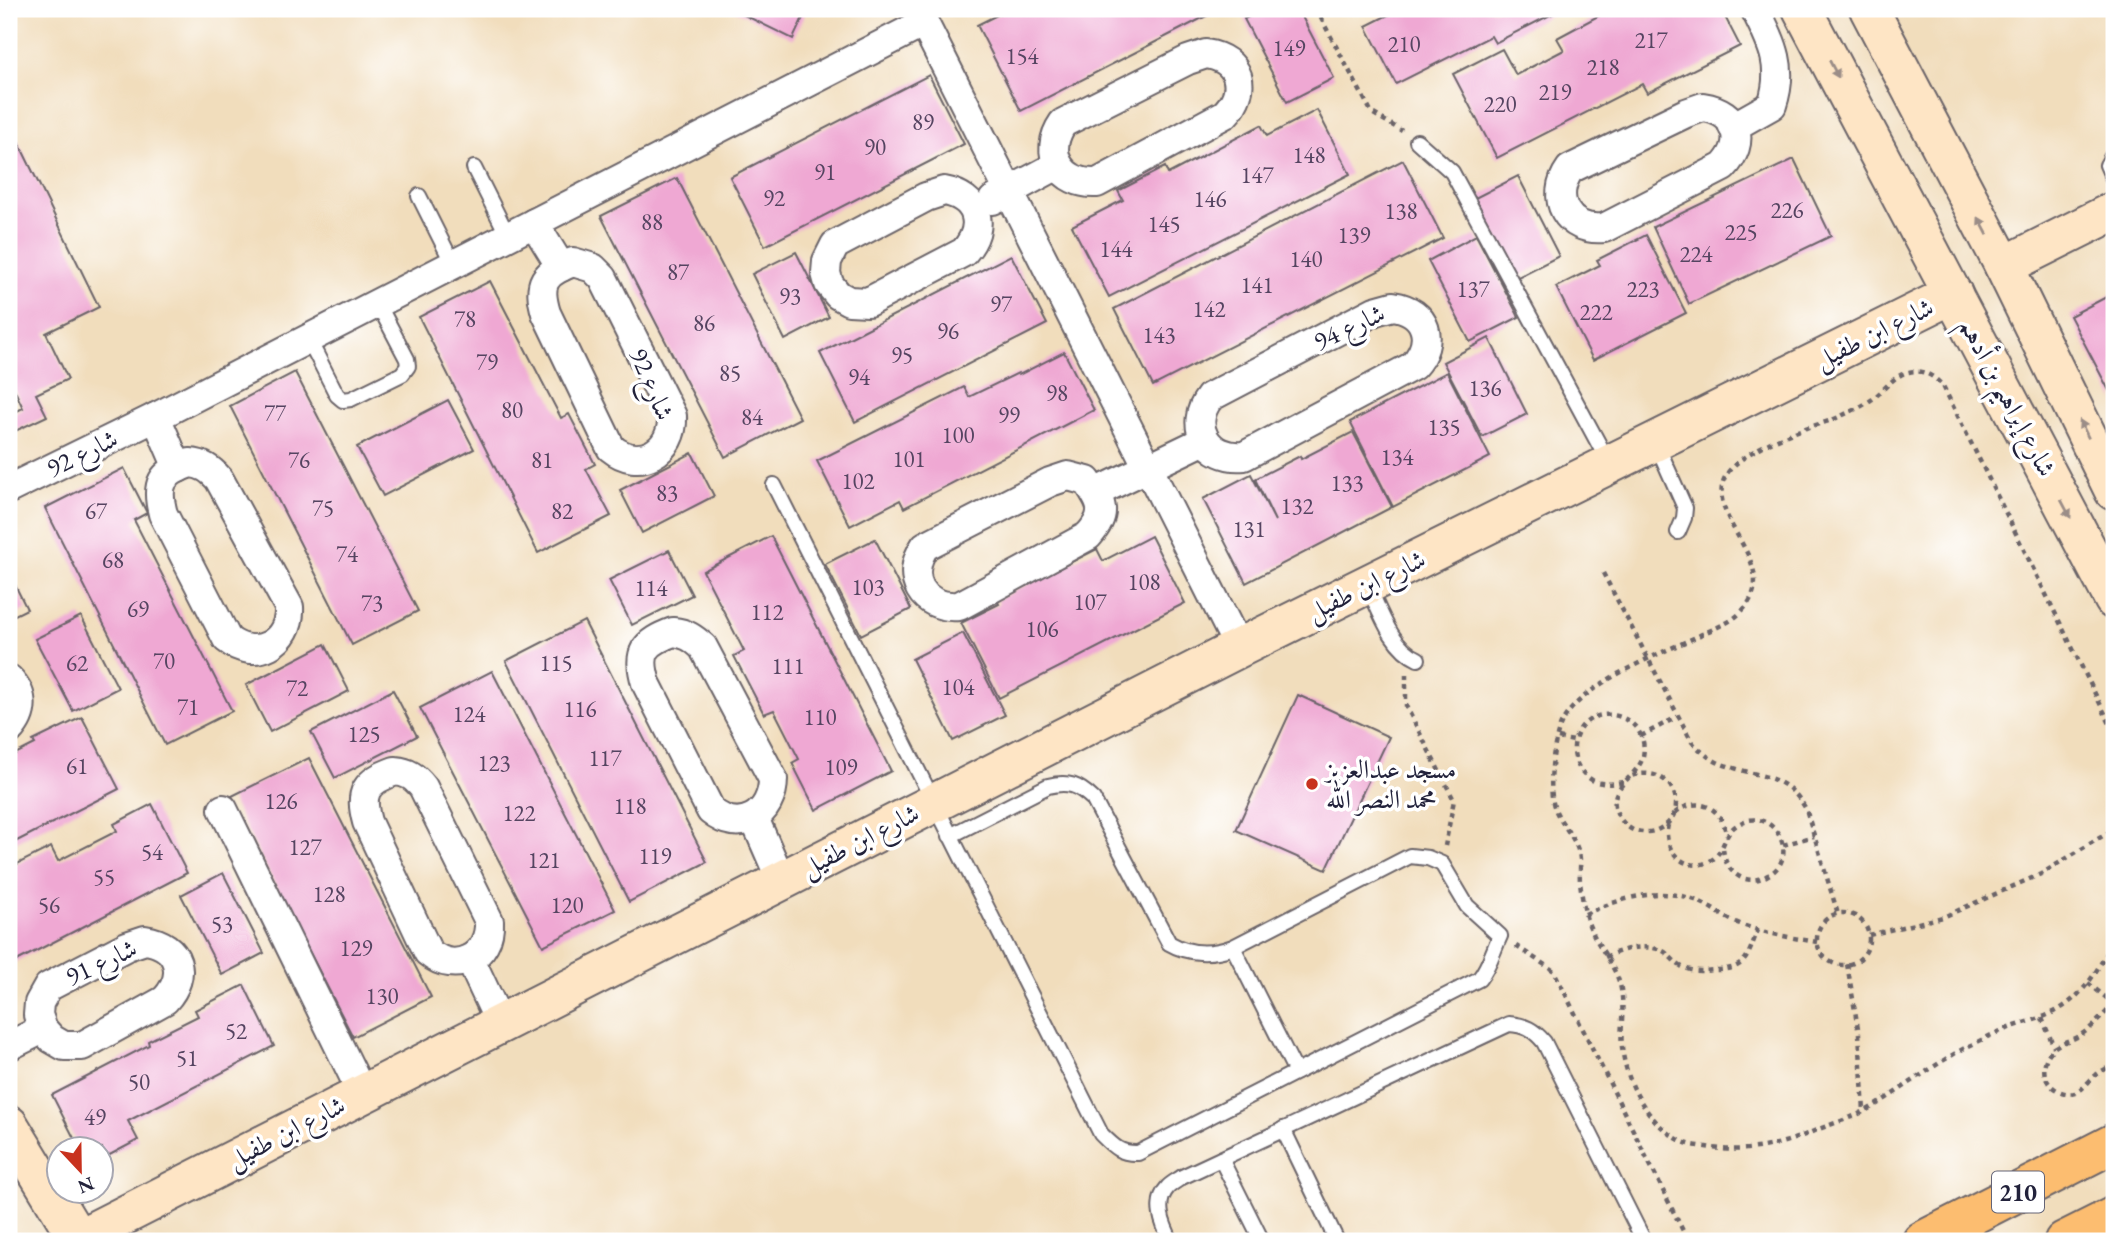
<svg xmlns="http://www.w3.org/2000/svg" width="2123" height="1250" viewBox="0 0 2123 1250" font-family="'EB Garamond',Amiri,serif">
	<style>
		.building { fill: #efa8d3 }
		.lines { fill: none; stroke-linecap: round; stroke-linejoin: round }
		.lane-casing { stroke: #6a6368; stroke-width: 18 }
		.street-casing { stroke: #6a6368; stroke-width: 32 }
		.secondary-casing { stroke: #6a6368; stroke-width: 42 }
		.primary-casing { stroke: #6a6368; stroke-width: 42 }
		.path { stroke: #6a6368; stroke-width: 4.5; stroke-dasharray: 5 5; stroke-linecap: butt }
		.lane { stroke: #fff; stroke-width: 14 }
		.street { stroke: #fff; stroke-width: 28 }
		.secondary { stroke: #fee5c5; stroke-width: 38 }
		.primary { stroke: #fcbd6f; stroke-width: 38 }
		.oneway { fill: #9b8d87 }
		.poi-dot { fill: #c8321e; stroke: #fff; stroke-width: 2.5 }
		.labels { text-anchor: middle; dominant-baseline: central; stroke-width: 7; stroke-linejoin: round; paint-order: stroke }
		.number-label { font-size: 23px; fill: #554461 }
		.shield { fill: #fff; stroke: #646476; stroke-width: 2 }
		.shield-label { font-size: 24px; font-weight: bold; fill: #22223b }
		.street-label { font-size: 26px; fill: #22223b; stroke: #fff }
		.poi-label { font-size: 26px; fill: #22223b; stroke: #fff; text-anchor: start }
	</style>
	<rect width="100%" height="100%" fill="#fff"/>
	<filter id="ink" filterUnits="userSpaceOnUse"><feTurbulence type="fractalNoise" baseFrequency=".0143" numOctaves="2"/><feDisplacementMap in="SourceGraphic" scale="14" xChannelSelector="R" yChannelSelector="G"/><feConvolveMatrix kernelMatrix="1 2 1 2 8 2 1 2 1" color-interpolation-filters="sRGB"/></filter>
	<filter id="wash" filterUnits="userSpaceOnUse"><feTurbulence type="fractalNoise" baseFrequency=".00686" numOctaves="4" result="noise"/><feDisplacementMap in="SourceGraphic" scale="28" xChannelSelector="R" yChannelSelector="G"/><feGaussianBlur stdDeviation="1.57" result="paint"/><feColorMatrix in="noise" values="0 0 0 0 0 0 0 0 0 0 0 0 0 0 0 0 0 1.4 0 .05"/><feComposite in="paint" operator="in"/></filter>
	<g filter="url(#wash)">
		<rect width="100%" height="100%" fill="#f1ddbc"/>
		<g id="blocks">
			<!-- building -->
			<g class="building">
				<path d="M732 9H807L793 39Z"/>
				<path d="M1009 9H1026L1029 14 1040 9H1220L1021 111 977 25Z"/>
				<path d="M1264 9H1298L1334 78 1287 102 1244 19Z"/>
				<path d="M1400 9H1562L1495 43 1491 36 1396 84 1366 26Z"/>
				<path d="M1611 9H1721L1740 46 1647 93 1642 84 1497 158 1453 74 1502 49 1516 75 1564 50 1557 38Z"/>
				<path d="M929 75 964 144 765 246 730 177Z"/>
				<path d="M1317 110 1350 174 1109 297 1072 226 1123 200 1118 191 1165 167 1168 174 1261 125 1267 136Z"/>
				<path d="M14 133 99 307 46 333 68 379 36 394 47 416 9 434V415L23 408 9 378V136Z"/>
				<path d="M1794 159 1831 236 1689 304 1653 227Z"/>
				<path d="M1403 160 1443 238 1153 386 1114 309Z"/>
				<path d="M1518 176 1559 256 1516 278 1475 198Z"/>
				<path d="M677 178 800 418 725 457 601 216Z"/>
				<path d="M1476 235 1519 317 1470 342 1428 261Z"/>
				<path d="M1646 235 1686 313 1593 360 1556 287 1600 265 1597 260Z"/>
				<path d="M796 252 829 317 785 340 752 274Z"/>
				<path d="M1011 255 1047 324 855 422 820 353Z"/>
				<path d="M490 281 561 418 569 414 595 464 586 469 611 516 538 553 419 317Z"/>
				<path d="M2114 293V400L2070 316Z"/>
				<path d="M1489 338 1527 414 1482 437 1443 362Z"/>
				<path d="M1064 352 1094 410 904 508 900 500 850 526 817 461 964 387 969 397 1018 373 1019 375Z"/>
				<path d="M295 372 418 611 352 645 230 406Z"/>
				<path d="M1447 372 1490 457 1393 507 1350 422Z"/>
				<path d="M448 400 474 449 383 496 357 447Z"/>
				<path d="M1353 432 1392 507 1246 583 1203 499 1251 474 1275 521 1255 479 1300 456 1301 459Z"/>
				<path d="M692 453 714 496 642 533 620 490Z"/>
				<path d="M124 468 147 513 134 520 232 711 165 745 45 508Z"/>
				<path d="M771 536 891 771 816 810 792 763 799 759 774 710 764 714 734 656 744 651 703 571Z"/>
				<path d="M1151 536 1185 603 999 698 961 623 999 604 997 600 1097 549 1103 561Z"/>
				<path d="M875 539 911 609 861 635 825 564Z"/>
				<path d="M669 550 692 595 632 625 609 580Z"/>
				<path d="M9 573 27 609 9 618Z"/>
				<path d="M81 616 118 688 73 711 35 639Z"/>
				<path d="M584 621 707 862 629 902 506 661Z"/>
				<path d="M963 633 1005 715 953 741 912 659Z"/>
				<path d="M325 644 349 691 270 732 246 685Z"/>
				<path d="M492 671 615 910 543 946 420 708Z"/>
				<path d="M393 690 417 736 335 778 311 732Z"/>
				<path d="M1298 695 1389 737 1326 870 1236 830Z"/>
				<path d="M82 717 119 789 9 845V757L35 744 33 741Z"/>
				<path d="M309 758 431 997 353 1037 230 797Z"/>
				<path d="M152 804 187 873 9 965V868L51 847 58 861 117 831 114 824Z"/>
				<path d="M223 873 264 953 222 975 181 895Z"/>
				<path d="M244 985 274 1046 128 1121 138 1140 102 1159V1148H79L52 1095 149 1045 148 1041 198 1016 195 1010Z"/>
			</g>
		</g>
	</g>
	<g filter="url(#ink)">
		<use href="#blocks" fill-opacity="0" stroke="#6a6368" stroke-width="2"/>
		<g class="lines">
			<defs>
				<g id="lane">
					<path d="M1417 141 1452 172 1609 463"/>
					<path d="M2114 153 2107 165 2114 181"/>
					<path d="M474 168 508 236"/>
					<path d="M419 196 453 264"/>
					<path d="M308 338 337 395 343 400 351 399 402 374 408 366 407 359 377 302"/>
					<path d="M1656 443 1685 508 1684 518 1678 532"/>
					<path d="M774 485 1101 1134C1113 1146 1120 1154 1138 1153L1479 979C1489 967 1493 951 1500 936L1467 906 1442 864 1428 858 1410 856 1233 947C1211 955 1188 954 1169 943L1093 799C1078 785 1069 781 1048 786L950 836"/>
					<path d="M1368 586C1380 611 1391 647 1418 659"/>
					<path d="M1233 947 1296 1072"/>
					<path d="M1283 1129 1337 1241"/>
					<path d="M1221 1159 1262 1241"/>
					<path d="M1171 1241C1163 1225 1153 1203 1168 1187 1172 1183 1178 1180 1182 1177L1509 1024C1525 1025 1534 1030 1544 1042L1644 1241"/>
				</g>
				<g id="street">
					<path d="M917 9 1239 648"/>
					<path d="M1206 54C1240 59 1249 89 1225 114L1097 183C1061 185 1042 153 1063 123L1188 60Z"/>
					<path d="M1703 107C1738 112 1747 142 1723 167L1604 228C1567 232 1549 198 1570 169L1686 113Z"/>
					<path d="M1733 127 1772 105C1785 66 1772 43 1755 9"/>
					<path d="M944 191C978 197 987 226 964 252L868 302 849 301 838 295 829 284 826 273 827 261 835 245 926 197Z"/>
					<path d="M993 200 1058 165"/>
					<path d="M534 223 561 267"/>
					<path d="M573 262 593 268 603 278 672 416C674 452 639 471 611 448L546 313C537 282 544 273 573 262Z"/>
					<path d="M1393 306C1427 311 1436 341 1413 366L1244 456C1208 460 1187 426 1210 397L1375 311Z"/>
					<path d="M156 417 178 468"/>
					<path d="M190 463C203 464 210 469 219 479L289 607C291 643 255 662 227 639L163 514C155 484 161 473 190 463Z"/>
					<path d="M1068 476 1087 481C1103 504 1108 514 1088 536L959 606C922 609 904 577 925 546L1050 482Z"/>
					<path d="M9 489 156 417 924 23"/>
					<path d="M1095 493 1205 440"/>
					<path d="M673 632C686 633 693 638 703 647L773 779C773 815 740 835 711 811L646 683C637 652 644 643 673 632Z"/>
					<path d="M9 679C25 695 24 714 9 730"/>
					<path d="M395 771C408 772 415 777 423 787L489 921C491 956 456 976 428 952L367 822C359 792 365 782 395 771Z"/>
					<path d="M223 809 362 1093"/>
					<path d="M754 818 781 880"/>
					<path d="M145 940C180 945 188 975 165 1000L82 1046H64L52 1039 43 1029 38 1015 39 1003 48 987 127 946Z"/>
					<path d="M470 959 500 1023"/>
					<path d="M9 1046 43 1029"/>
				</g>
				<g id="secondary">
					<path d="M1802 9 2114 600"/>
					<path d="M1869 9 2004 266 2114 491"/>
					<path d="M2004 266 2114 211"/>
					<path d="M9 1125 78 1239 1239 648 1953 294"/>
				</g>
				<g id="primary">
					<path d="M1922 1241 2114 1143"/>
					<path d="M2064 1241 2114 1216"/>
				</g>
			</defs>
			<!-- lane casing -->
			<use href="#lane" class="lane-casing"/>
			<!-- street casing -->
			<use href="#street" class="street-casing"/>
			<!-- secondary casing -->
			<use href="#secondary" class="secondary-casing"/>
			<!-- primary casing -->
			<use href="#primary" class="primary-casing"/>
			<!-- path -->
			<g class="path">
				<path d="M1316 9 1372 113 1402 131"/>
				<path d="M1603 573 1692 742C1702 753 1713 762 1728 766 1762 778 1786 774 1806 809L1838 914"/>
				<path d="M1406 674V706L1454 800 1445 846"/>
				<path d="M2114 732 1943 386C1934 376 1923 369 1909 372 1893 375 1883 392 1871 400 1863 406 1852 411 1843 415 1832 421 1818 424 1806 428 1782 436 1730 457 1723 482 1710 525 1786 568 1740 613 1729 624 1712 629 1698 636 1658 655 1581 683 1561 724 1553 742 1547 791 1555 809 1561 824 1573 835 1578 850 1582 861 1579 870 1580 881 1581 891 1583 903 1585 913 1591 937 1607 954 1617 976 1628 1002 1618 1027 1623 1054 1629 1089 1650 1125 1683 1142 1690 1145 1699 1146 1706 1147 1744 1154 1780 1146 1814 1131 1831 1124 1849 1119 1865 1111 1902 1091 1935 1062 1973 1044 1985 1038 1997 1032 2009 1028 2029 1021 2050 1017 2067 1004 2089 988 2100 964 2114 941"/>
				<path d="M1641 736 1679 716"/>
				<path d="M1558 738 1574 741"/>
				<path d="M1623 782C1612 784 1602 785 1592 780 1572 769 1568 742 1583 725 1607 701 1650 722 1643 756 1638 779 1604 786 1618 815 1622 822 1627 827 1633 830 1642 833 1651 833 1659 829 1692 814 1674 762 1631 776"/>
				<path d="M1675 813C1697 795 1723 807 1726 835"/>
				<path d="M1668 825C1662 848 1683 873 1708 862 1725 855 1722 834 1737 825 1772 802 1803 857 1768 875 1760 880 1751 881 1742 878 1729 872 1724 861 1723 848"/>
				<path d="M1783 845 1814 836"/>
				<circle cx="1843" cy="939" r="26"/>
				<path d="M1585 914C1618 899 1660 886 1695 900 1709 905 1720 915 1733 921 1760 933 1788 937 1817 942"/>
				<path d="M1869 935 1943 917 2041 874 2114 829"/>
				<path d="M1516 946 1554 971 1688 1241"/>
				<path d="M1605 957C1623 949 1644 943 1663 951 1669 954 1673 961 1679 965 1691 973 1702 971 1716 970 1748 969 1747 956 1758 930"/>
				<path d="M1847 964 1859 1034 1864 1111"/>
				<path d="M2088 983 2114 1004"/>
				<path d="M2114 1003C2104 1015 2093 1027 2079 1036 2070 1041 2057 1043 2051 1051 2045 1058 2043 1067 2045 1076 2049 1088 2063 1096 2075 1093 2083 1090 2089 1080 2096 1075 2101 1071 2108 1068 2114 1064"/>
				<path d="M2042 1018 2054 1047"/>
			</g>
			<!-- lane -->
			<use href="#lane" class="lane"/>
			<!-- street -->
			<use href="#street" class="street"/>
			<!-- secondary -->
			<use href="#secondary" class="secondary"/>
			<!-- primary -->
			<use href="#primary" class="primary"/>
		</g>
		<!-- one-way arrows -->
		<defs><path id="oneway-solid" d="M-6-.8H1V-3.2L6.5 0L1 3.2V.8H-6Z" transform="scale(1.75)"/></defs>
		<g class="oneway">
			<use href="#oneway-solid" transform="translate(1834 69) rotate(62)"/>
			<use href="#oneway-solid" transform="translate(1983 226) rotate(-118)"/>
			<use href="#oneway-solid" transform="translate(2084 429) rotate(-116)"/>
			<use href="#oneway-solid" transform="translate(2066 509) rotate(62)"/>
		</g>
	</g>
	<!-- markers -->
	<circle class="poi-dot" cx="1312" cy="784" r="7"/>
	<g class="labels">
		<!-- number labels -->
		<g class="number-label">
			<text x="1651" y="40">217</text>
			<text x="1404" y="44">210</text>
			<text x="1289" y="48">149</text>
			<text x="1022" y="56">154</text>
			<text x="1603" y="67">218</text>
			<text x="1555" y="92">219</text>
			<text x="1500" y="104">220</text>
			<text x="923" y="122">89</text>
			<text x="875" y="147">90</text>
			<text x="1309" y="155">148</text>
			<text x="825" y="172">91</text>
			<text x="1257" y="175">147</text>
			<text x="774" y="198">92</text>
			<text x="1210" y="199">146</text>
			<text x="1787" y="210">226</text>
			<text x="1401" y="211">138</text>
			<text x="652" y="222">88</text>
			<text x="1164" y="224">145</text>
			<text x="1741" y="232">225</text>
			<text x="1354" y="235">139</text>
			<text x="1116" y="249">144</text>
			<text x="1696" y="254">224</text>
			<text x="1306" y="259">140</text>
			<text x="678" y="272">87</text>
			<text x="1257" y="285">141</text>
			<text x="1473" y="289">137</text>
			<text x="1643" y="289">223</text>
			<text x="790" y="296">93</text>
			<text x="1001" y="304">97</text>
			<text x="1209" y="309">142</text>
			<text x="1596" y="312">222</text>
			<text x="465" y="319">78</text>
			<text x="704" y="323">86</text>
			<text x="948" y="331">96</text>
			<text x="1159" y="335">143</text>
			<text x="902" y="355">95</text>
			<text x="487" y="362">79</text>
			<text x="730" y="373">85</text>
			<text x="859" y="377">94</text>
			<text x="1485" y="388">136</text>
			<text x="1057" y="393">98</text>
			<text x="512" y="410">80</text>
			<text x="275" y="413">77</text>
			<text x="1009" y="415">99</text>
			<text x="752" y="417">84</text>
			<text x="1444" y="427">135</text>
			<text x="958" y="435">100</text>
			<text x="1397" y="457">134</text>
			<text x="909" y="459">101</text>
			<text x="299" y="460">76</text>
			<text x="542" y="460">81</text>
			<text x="858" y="481">102</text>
			<text x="1347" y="483">133</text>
			<text x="667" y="493">83</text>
			<text x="1297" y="506">132</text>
			<text x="323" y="508">75</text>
			<text x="96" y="511">67</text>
			<text x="562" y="511">82</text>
			<text x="1249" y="529">131</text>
			<text x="347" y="554">74</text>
			<text x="113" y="560">68</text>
			<text x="1144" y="582">108</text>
			<text x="868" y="587">103</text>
			<text x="651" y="588">114</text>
			<text x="1090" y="602">107</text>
			<text x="372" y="603">73</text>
			<text x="138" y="609">69</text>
			<text x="767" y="612">112</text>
			<text x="1042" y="629">106</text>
			<text x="164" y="661">70</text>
			<text x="77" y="663">62</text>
			<text x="556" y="663">115</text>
			<text x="788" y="666">111</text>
			<text x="958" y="687">104</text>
			<text x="297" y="688">72</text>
			<text x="188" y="707">71</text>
			<text x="580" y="709">116</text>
			<text x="469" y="714">124</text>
			<text x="820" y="717">110</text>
			<text x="364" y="734">125</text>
			<text x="605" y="758">117</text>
			<text x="494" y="763">123</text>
			<text x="77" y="766">61</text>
			<text x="841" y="767">109</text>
			<text x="281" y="801">126</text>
			<text x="630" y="806">118</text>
			<text x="519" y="813">122</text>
			<text x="305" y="847">127</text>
			<text x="152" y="852">54</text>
			<text x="655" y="856">119</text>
			<text x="544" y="860">121</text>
			<text x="104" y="877">55</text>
			<text x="329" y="894">128</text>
			<text x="49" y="905">56</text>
			<text x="567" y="905">120</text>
			<text x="222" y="924">53</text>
			<text x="356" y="948">129</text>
			<text x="382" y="996">130</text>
			<text x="236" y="1031">52</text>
			<text x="187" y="1058">51</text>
			<text x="139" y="1082">50</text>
			<text x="95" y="1117">49</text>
		</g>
		<!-- shield labels -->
		<rect class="shield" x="1992" y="1171.5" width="52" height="41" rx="5"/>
		<g class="shield-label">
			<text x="2018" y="1192">210</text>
		</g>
		<!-- street labels -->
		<g class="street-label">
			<text transform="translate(1349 327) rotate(-25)">شارع 94</text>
			<text transform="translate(1874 333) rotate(-26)">شارع ابن طفيل</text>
			<text transform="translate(652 384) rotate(67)">شارع 92</text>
			<text transform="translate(2008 397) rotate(62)">شارع إبراهيم بن أدهم</text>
			<text transform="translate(82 453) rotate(-26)">شارع 92</text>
			<text transform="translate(1366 585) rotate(-26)">شارع ابن طفيل</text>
			<text transform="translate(860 840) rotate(-27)">شارع ابن طفيل</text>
			<text transform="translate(101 962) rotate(-25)">شارع 91</text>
			<text transform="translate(286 1132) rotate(-27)">شارع ابن طفيل</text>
		</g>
		<!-- poi labels -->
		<g class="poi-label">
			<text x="1326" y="769">مسجد عبدالعزيز<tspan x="1326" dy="30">محمد النصر الله</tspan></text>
		</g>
	</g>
	<!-- margin -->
	<rect width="2123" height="1250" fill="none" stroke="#fff" stroke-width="35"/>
	<!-- north arrow -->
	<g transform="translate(80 1170) rotate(158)"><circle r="33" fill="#ffffff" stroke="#a7a7b1" stroke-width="2"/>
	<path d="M0-5L12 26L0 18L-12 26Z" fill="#c8321e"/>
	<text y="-10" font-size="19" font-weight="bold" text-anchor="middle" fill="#22223b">N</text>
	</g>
</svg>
